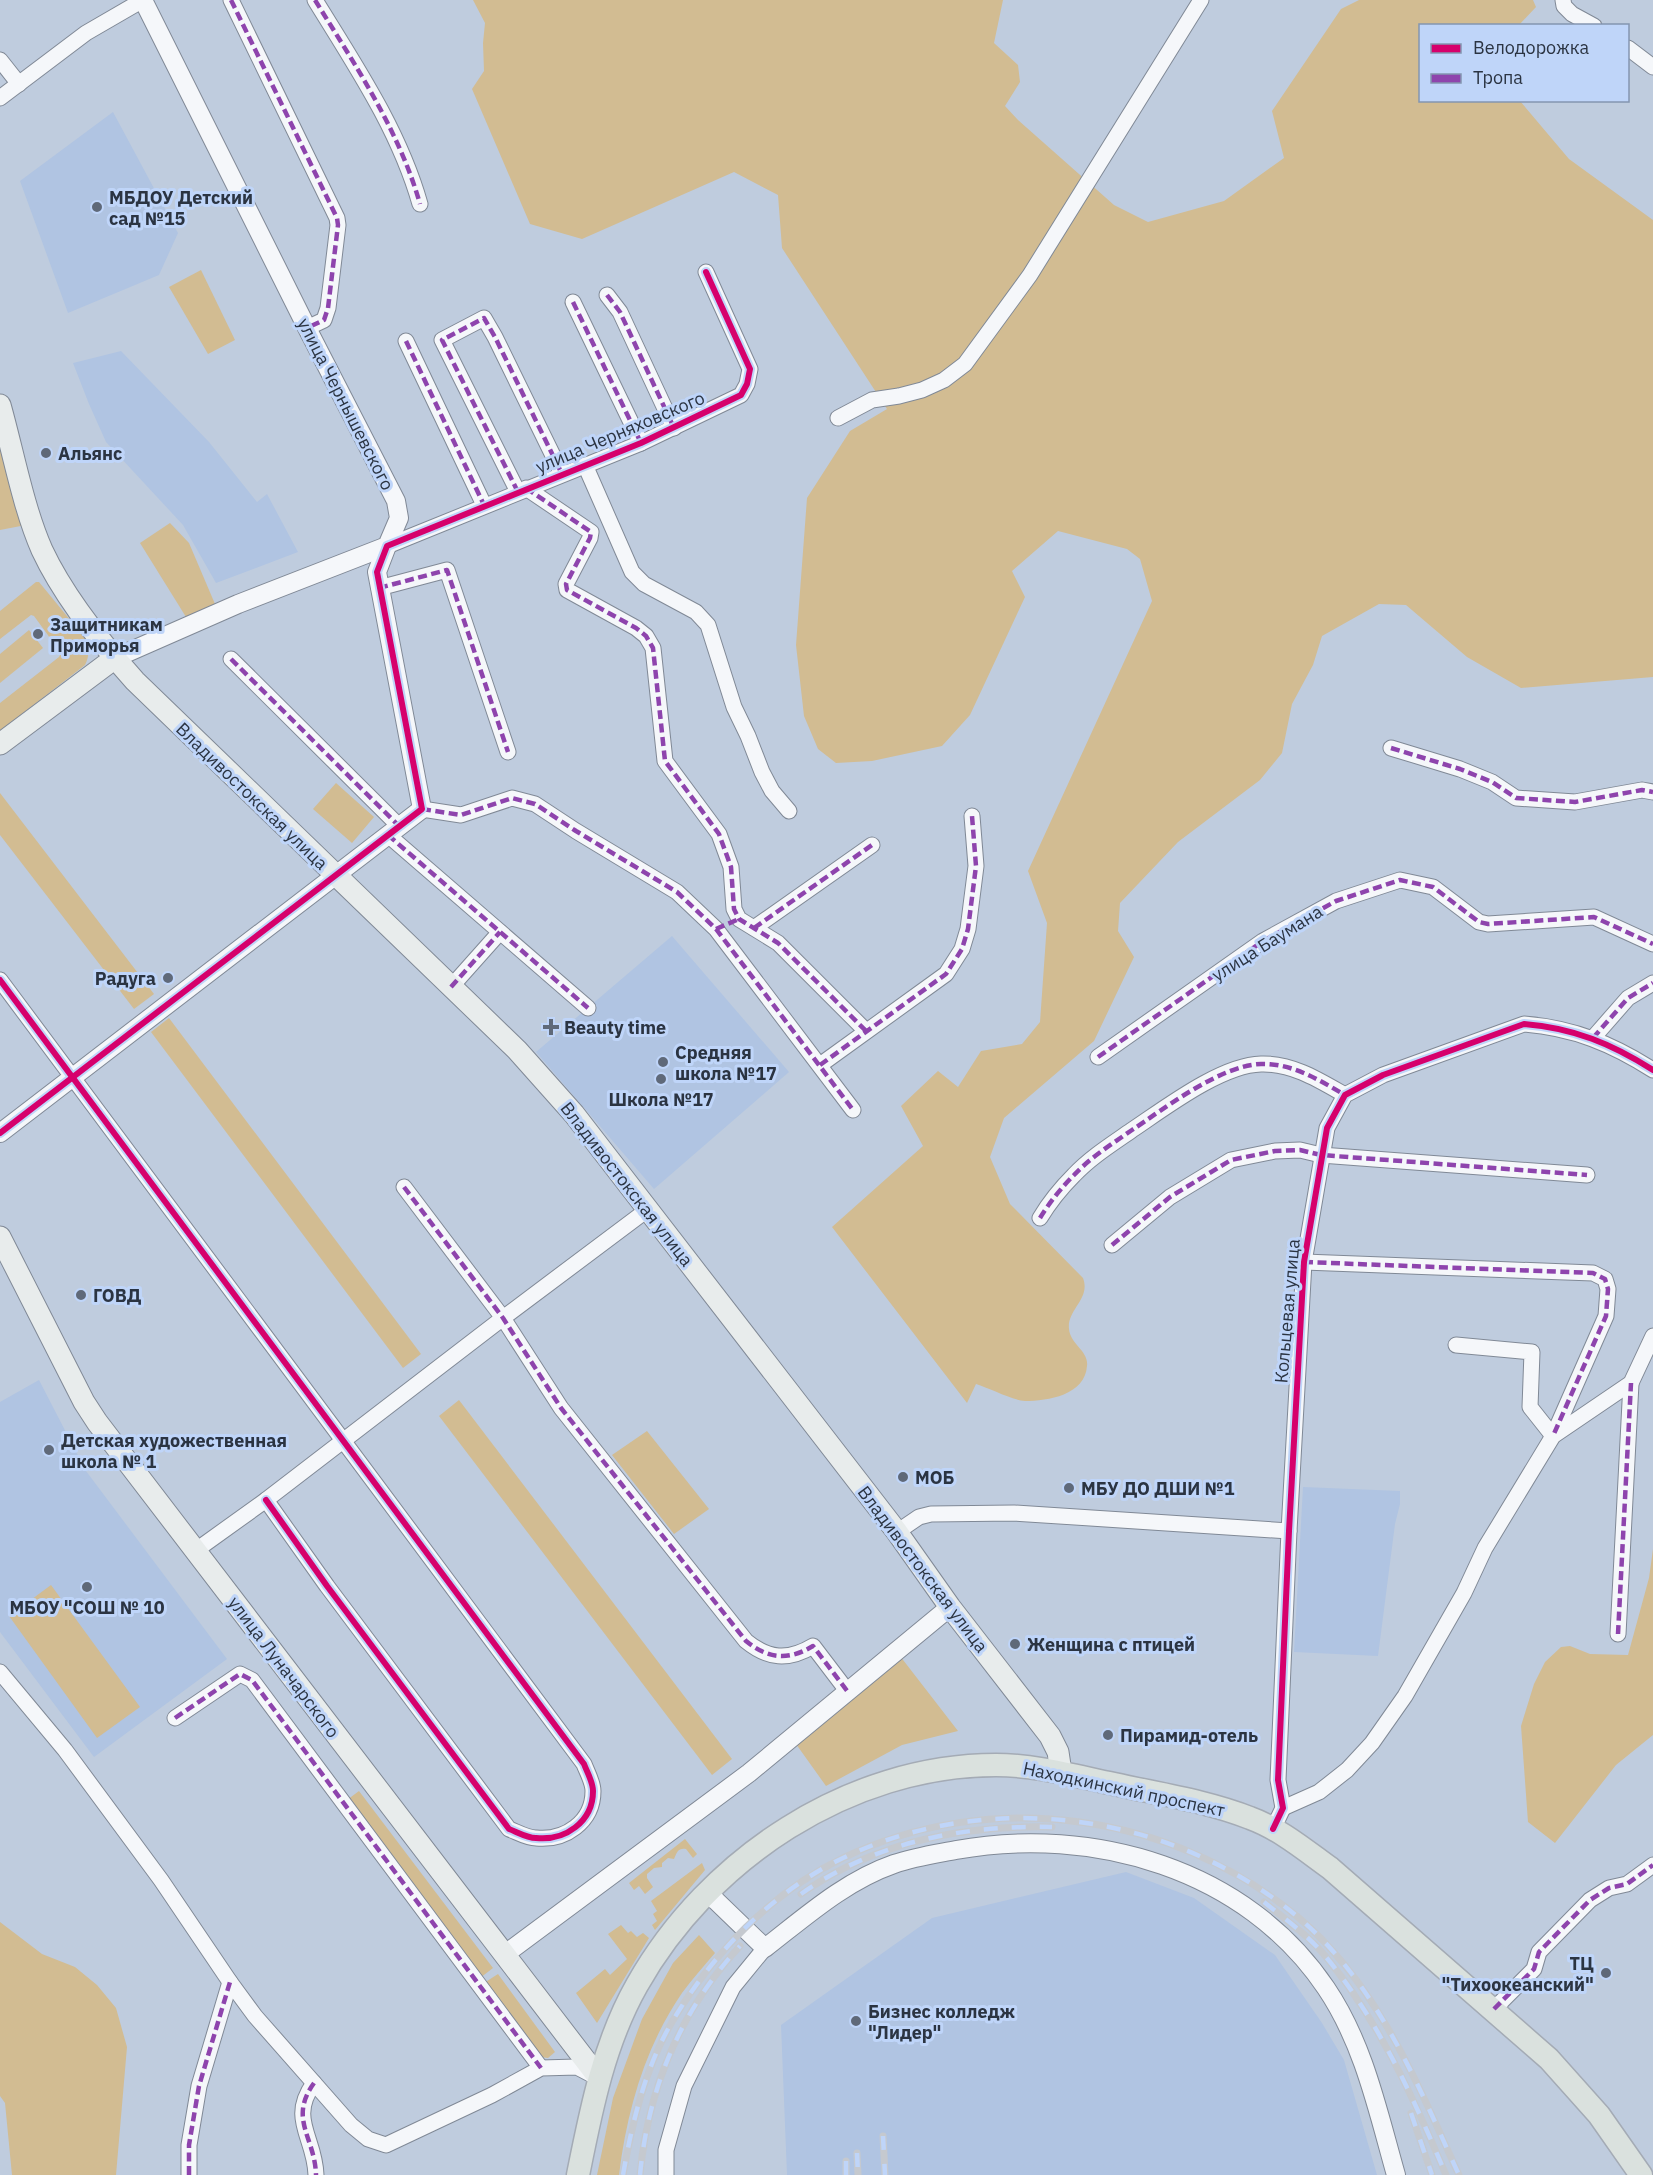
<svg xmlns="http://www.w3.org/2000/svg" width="1653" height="2175" viewBox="0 0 1653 2175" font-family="'IBM Plex Sans',sans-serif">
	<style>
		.built { fill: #b0c4e2 }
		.green { fill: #d2bc92 }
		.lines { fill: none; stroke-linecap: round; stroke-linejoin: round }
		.minor-casing { stroke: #808996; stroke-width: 17 }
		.tertiary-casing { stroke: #808996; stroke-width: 20 }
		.secondary-casing { stroke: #808996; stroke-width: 23 }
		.primary-casing { stroke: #a4abb5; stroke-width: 25 }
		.minor { stroke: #f5f7fa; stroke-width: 15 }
		.tertiary { stroke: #f5f7fa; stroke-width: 18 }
		.secondary { stroke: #e8ecec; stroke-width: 21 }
		.primary { stroke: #dae1de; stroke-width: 22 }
		.rail-casing { stroke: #c5c9cf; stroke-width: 7 }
		.rail { stroke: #bfd5f9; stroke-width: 4.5; stroke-dasharray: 14; stroke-linecap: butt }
		.quiet { stroke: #8e44ad; stroke-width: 4.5; stroke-dasharray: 9 4.5; stroke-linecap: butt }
		.cycleway-casing { stroke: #bfd5f9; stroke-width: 10 }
		.cycleway { stroke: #d6006c; stroke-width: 6 }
		.poi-dot { fill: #5f6979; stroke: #bfd5f9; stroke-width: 2 }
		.labels { text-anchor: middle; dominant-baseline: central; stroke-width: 6; stroke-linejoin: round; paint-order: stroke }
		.poi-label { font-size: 18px; font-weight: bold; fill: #2b3442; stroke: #bfd5f9; text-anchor: start }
		.street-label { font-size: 18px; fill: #2b3442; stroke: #bfd5f9 }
	</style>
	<rect width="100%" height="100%" fill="#bfccde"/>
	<!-- built -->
	<g class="built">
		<path d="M113 112 178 233 159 275 68 313 20 181Z"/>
		<path d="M121 351 209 442 257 502 267 494 298 552 216 583 183 525 106 442 89 404 73 363Z"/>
		<path d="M672 936 789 1072 654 1189 536 1052Z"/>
		<path d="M39 1380 86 1471 227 1659 94 1757 0 1632V1402Z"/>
		<path d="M1303 1487 1400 1491V1504L1395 1524 1378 1656 1294 1652Z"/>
		<path d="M1126 1872 1194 1898 1275 1955 1322 2023 1344 2060 1377 2175H787L781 2025 932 1918Z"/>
	</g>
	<!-- green -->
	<g class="green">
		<path d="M473 0H1003L994 43 1018 65 1020 82 1005 106 1018 120 1114 205 1148 222 1224 201 1284 158 1272 111 1341 9 1359 0H1533L1536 7 1519 25 1420 26V100L1520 101 1569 159 1653 220V677L1521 688 1467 657 1406 605 1379 604 1322 636 1313 665 1292 704 1282 753 1260 780 1178 842 1120 903 1118 931 1134 957 1094 1041 1004 1118 990 1157 1010 1204 1083 1278C1091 1299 1067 1309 1069 1329 1070 1344 1089 1351 1087 1366 1085 1395 1048 1401 1025 1401 1012 1400 989 1388 976 1384L967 1403 832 1227 923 1146 901 1106 938 1071 958 1087 981 1051 1022 1044 1040 1022 1047 923 1028 871 1152 601 1140 559 1127 549 1058 531 1012 571 1025 597 970 715 942 746 872 761 836 763 818 749 804 716 796 645 807 498 850 431 887 409 782 248 778 195 734 172 582 239 530 224 472 89 484 71 483 43 485 23Z"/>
		<path d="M201 270 235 340 208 354 169 287Z"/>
		<path d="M0 447 26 525 0 530Z"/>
		<path d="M170 523 189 543 215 604 186 617 140 543Z"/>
		<path d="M36 582H39L85 638C89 648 90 655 85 665L0 731V703L59 657 61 653 34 616 31 615 0 639V611Z"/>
		<path d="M29 630 43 648 0 683V654Z"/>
		<path d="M336 783 374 817 352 843 313 809Z"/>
		<path d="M0 793 154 994 134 1009 0 835Z"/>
		<path d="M169 1018 421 1354 403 1368 151 1032Z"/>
		<path d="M459 1400 732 1759 712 1775 439 1416Z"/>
		<path d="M647 1431 709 1509 674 1534 612 1455Z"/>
		<path d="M1653 1549V1735L1616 1765 1555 1843 1528 1822 1521 1726 1534 1684 1545 1662 1561 1647 1570 1646 1590 1654 1628 1655 1649 1578Z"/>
		<path d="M51 1585 140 1707 97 1738 9 1616Z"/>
		<path d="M900 1656 958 1731 902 1745 826 1786 796 1744Z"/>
		<path d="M359 1791 493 1968 480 1978 347 1800Z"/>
		<path d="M685 1839 697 1854 693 1858 686 1849C678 1848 677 1852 674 1859L668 1858 662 1863V1867L654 1868 647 1874V1878L653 1887 645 1894 639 1886 634 1890 629 1883Z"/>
		<path d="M702 1863 705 1870 655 1930 652 1925 657 1921 653 1914 657 1911 651 1901Z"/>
		<path d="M0 1922 42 1954 75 1967 97 1985 116 2008 127 2047 116 2175H12L5 2103 0 2096Z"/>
		<path d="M621 1925 628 1933 631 1931 637 1937 643 1933 649 1938 597 2023 576 1993 605 1969 610 1975 627 1959 608 1934Z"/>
		<path d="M699 1935 715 1953C704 1966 692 1979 682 1993 645 2047 627 2110 619 2175H597L613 2098 642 2019 673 1963Z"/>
		<path d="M498 1974 555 2052 548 2058 540 2057 484 1983Z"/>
	</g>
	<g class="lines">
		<defs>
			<g id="minor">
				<path d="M231 0 337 218 338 225 328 308 324 320 307 328"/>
				<path d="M315 0C355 65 399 130 420 204"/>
				<path d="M1563 0 1564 6 1572 14 1594 26"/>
				<path d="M1628 48 1653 67"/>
				<path d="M0 60 19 84"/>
				<path d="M0 98 86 33 143 0"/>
				<path d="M607 295 620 312 674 428"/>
				<path d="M573 302 641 443"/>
				<path d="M406 341 484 505"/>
				<path d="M838 418 872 400 899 396 922 390 944 380 965 364 1030 275 1201 0"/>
				<path d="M585 465 632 572 644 584 696 612 708 625 734 707 748 736 762 772 772 791 789 811"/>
				<path d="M526 488 591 532 590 538 566 584 567 590 636 628 646 636 653 648 665 761 719 834 731 867 734 909 739 919 778 943 866 1031"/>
				<path d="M518 492 442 340 484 318 495 337 562 474"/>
				<path d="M387 546 641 443 741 395 747 384 750 369 706 272"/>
				<path d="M379 588 447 570 508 752"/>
				<path d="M231 659 399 826"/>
				<path d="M1391 748 1460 769 1492 782 1516 798 1575 802 1642 790 1653 792"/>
				<path d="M422 809 461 815 512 798 535 804 576 831 677 892 716 929 853 1110"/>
				<path d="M388 835 588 1008"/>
				<path d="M754 928 872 845"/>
				<path d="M0 980 584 1764C587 1772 593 1782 593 1791 593 1822 565 1841 536 1838 527 1838 517 1832 509 1829L327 1586 266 1500"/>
				<path d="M451 987 500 932"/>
				<path d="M1593 1038 1628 998 1653 983"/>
				<path d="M1098 1057 1263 941 1336 901 1400 880 1433 887 1479 922 1488 924 1594 917 1653 944"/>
				<path d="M820 1065 946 974 962 949 968 929 976 866 972 816"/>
				<path d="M404 1187 503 1318 561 1408 746 1641C768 1659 788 1661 813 1646L848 1692"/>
				<path d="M1040 1218C1049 1203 1062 1187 1074 1175 1091 1157 1112 1144 1132 1130 1165 1108 1221 1065 1261 1064 1292 1063 1319 1080 1345 1095"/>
				<path d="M1112 1245 1170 1197 1231 1160 1275 1151 1300 1150 1321 1155 1587 1175"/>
				<path d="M1304 1262 1593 1273 1605 1279 1608 1289 1606 1316 1553 1436 1530 1407 1532 1352 1456 1345"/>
				<path d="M897 1532 919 1517 931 1514 1014 1513 1289 1531"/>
				<path d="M195 1551 266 1500 503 1318 647 1210"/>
				<path d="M1618 1634 1631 1383"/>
				<path d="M0 1672 65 1750 161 1880 230 1982 255 2016 351 2125 368 2139 386 2145 492 2095 541 2068 577 2067 596 2077"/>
				<path d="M175 1718 240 1674 252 1680 541 2068"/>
				<path d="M1283 1808 1319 1792 1347 1770 1372 1743 1405 1696 1464 1593 1485 1548 1553 1436 1631 1383 1653 1336"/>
				<path d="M1273 1829 1283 1808 1278 1780 1289 1531 1304 1262 1327 1128 1345 1095 1383 1075 1524 1024C1574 1028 1612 1044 1653 1070"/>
				<path d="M1494 2009 1534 1969 1539 1952 1590 1900 1609 1888 1627 1884 1653 1865"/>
				<path d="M314 2083C288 2119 315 2137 316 2175"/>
				<path d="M189 2175V2145L199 2086 230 1982"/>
				<path d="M666 2175V2150L684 2086 733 1987 765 1948"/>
			</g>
			<g id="tertiary">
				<path d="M115 658 238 604 387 546 399 518 396 501 307 328 143 0"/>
				<path d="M0 1133 422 809 377 572 387 546"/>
				<path d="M708 1893 765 1948C805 1917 845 1881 894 1864 914 1857 935 1854 956 1850 1093 1825 1246 1869 1326 1988 1364 2044 1378 2112 1396 2175"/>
				<path d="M504 1955 749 1773 950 1607"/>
			</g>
			<g id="secondary">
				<path d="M0 405C13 451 23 507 42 550 64 597 101 643 135 681L517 1050 574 1114 897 1532 950 1607 1050 1736 1058 1752 1061 1772"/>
				<path d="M0 744 115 658"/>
				<path d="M0 1237 84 1402 97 1422 599 2078"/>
			</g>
			<path id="primary" d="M578 2175C591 2110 604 2043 637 1985 708 1859 849 1765 996 1765 1036 1765 1075 1776 1114 1784 1159 1794 1207 1801 1250 1818 1280 1829 1305 1850 1330 1868L1549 2059 1599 2115 1641 2175"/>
		</defs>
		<!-- minor casing -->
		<use href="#minor" class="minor-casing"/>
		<!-- tertiary casing -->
		<use href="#tertiary" class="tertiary-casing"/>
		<!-- secondary casing -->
		<use href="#secondary" class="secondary-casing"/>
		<!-- primary casing -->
		<use href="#primary" class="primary-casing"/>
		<!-- minor -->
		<use href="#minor" class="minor"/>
		<!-- tertiary -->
		<use href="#tertiary" class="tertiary"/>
		<!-- secondary -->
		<use href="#secondary" class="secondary"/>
		<!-- primary -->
		<use href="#primary" class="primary"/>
		<defs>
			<g id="rail">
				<path d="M801 1894C874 1842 964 1825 1052 1827"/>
				<path d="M1264 1902C1285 1919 1309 1936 1326 1957 1379 2021 1414 2099 1446 2175"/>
				<path d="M1411 2113 1432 2175"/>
				<path d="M883 2136 885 2175"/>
				<path d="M857 2153 858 2175"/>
				<path d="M846 2161V2175"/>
				<path d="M623 2175C632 2123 645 2068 672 2022 712 1954 772 1892 843 1858 991 1787 1174 1813 1299 1918 1378 1985 1417 2083 1459 2175"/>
				<path d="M640 2175C648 2088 681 2010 740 1946"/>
			</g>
		</defs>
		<!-- rail casing -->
		<use href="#rail" class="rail-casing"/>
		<!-- rail -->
		<use href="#rail" class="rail"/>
		<!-- quiet -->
		<g class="quiet">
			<path d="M231 0 337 218 338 225 328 308 324 320 307 328"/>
			<path d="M315 0C355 65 399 130 420 204"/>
			<path d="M607 295 620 312 674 428"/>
			<path d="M573 302 641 443"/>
			<path d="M406 341 484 505"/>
			<path d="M526 488 591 532 590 538 566 584 567 590 636 628 646 636 653 648 665 761 719 834 731 867 734 909 739 919 778 943 866 1031"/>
			<path d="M518 492 442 340 484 318 495 337 562 474"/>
			<path d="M379 588 447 570 508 752"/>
			<path d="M231 659 399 826"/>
			<path d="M1391 748 1460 769 1492 782 1516 798 1575 802 1642 790 1653 792"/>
			<path d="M422 809 461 815 512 798 535 804 576 831 677 892 716 929 853 1110"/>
			<path d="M388 835 588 1008"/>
			<path d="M754 928 872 845"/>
			<path d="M716 929 739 919"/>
			<path d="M451 987 500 932"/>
			<path d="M1593 1038 1628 998 1653 983"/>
			<path d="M1098 1057 1263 941 1336 901 1400 880 1433 887 1479 922 1488 924 1594 917 1653 944"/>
			<path d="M820 1065 946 974 962 949 968 929 976 866 972 816"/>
			<path d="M404 1187 503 1318 561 1408 746 1641C768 1659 788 1661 813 1646L848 1692"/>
			<path d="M1040 1218C1049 1203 1062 1187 1074 1175 1091 1157 1112 1144 1132 1130 1165 1108 1221 1065 1261 1064 1292 1063 1319 1080 1345 1095"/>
			<path d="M1112 1245 1170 1197 1231 1160 1275 1151 1300 1150 1321 1155 1587 1175"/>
			<path d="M1304 1262 1593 1273 1605 1279 1608 1289 1606 1316 1553 1436"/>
			<path d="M1618 1634 1631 1383"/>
			<path d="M175 1718 240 1674 252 1680 541 2068"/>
			<path d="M1494 2009 1534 1969 1539 1952 1590 1900 1609 1888 1627 1884 1653 1865"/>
			<path d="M314 2083C288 2119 315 2137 316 2175"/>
			<path d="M189 2175V2145L199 2086 230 1982"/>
		</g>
		<defs>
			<g id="cycleway">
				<path d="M0 980 584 1764C587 1772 593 1782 593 1791 593 1822 565 1841 536 1838 527 1838 517 1832 509 1829L327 1586 266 1500"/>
				<path d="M0 1133 422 809 377 572 387 546 641 443 741 395 747 384 750 369 706 272"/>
				<path d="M1273 1829 1283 1808 1278 1780 1289 1531 1304 1262 1327 1128 1345 1095 1383 1075 1524 1024C1574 1028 1612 1044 1653 1070"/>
			</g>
		</defs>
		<!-- cycleway casing -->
		<use href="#cycleway" class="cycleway-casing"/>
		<!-- cycleway -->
		<use href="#cycleway" class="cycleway"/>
	</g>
	<!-- markers -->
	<g class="poi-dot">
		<circle cx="97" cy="207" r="6"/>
		<circle cx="46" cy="453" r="6"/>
		<circle cx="38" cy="634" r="6"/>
		<circle cx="168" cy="978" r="6"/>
		<path d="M548 1018h6v6h6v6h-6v6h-6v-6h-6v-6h6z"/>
		<circle cx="663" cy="1062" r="6"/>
		<circle cx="661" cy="1079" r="6"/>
		<circle cx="81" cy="1295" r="6"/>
		<circle cx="49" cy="1450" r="6"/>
		<circle cx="903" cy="1477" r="6"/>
		<circle cx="1069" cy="1488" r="6"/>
		<circle cx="87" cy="1587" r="6"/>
		<circle cx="1015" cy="1644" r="6"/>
		<circle cx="1108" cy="1735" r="6"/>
		<circle cx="1606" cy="1973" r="6"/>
		<circle cx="856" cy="2021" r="6"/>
	</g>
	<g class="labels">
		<!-- poi labels -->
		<g class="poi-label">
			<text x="109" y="197">МБДОУ Детский<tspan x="109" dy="21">сад №15</tspan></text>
			<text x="58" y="453">Альянс</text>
			<text x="50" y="624">Защитникам<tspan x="50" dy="21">Приморья</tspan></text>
			<text x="156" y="978" text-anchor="end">Радуга</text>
			<text x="564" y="1027">Beauty time</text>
			<text x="675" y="1052">Средняя<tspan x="675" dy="21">школа №17</tspan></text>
			<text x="661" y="1099" text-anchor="middle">Школа №17</text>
			<text x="93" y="1295">ГОВД</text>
			<text x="61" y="1440">Детская художественная<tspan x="61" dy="21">школа № 1</tspan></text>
			<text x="915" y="1477">МОБ</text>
			<text x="1081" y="1488">МБУ ДО ДШИ №1</text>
			<text x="87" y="1607" text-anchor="middle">МБОУ "СОШ № 10</text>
			<text x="1027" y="1644">Женщина с птицей</text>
			<text x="1120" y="1735">Пирамид-отель</text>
			<text x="1594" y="1963" text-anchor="end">ТЦ<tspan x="1594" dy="21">"Тихоокеанский"</tspan></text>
			<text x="868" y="2011">Бизнес колледж<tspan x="868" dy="21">"Лидер"</tspan></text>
		</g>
		<!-- street labels -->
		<g class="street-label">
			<text transform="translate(346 404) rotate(63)">улица Чернышевского</text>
			<text transform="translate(620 432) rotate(-23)">улица Черняховского</text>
			<text transform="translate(252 796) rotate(44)">Владивостокская улица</text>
			<text transform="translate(1267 943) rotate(-32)">улица Баумана</text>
			<text transform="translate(627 1184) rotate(52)">Владивостокская улица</text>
			<text transform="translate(1287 1311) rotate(-85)">Кольцевая улица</text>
			<text transform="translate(923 1569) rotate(53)">Владивостокская улица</text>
			<text transform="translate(284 1667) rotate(53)">улица Луначарского</text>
			<text transform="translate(1124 1789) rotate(12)">Находкинский проспект</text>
		</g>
	</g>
	<!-- legend -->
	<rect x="1419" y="24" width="210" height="78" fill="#bfd5f9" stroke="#8495b0" stroke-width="1.5"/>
	<rect x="1431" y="44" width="30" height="9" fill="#d6006c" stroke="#8495b0" stroke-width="1.5"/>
	<text x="1473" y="54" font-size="18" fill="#2b3442">Велодорожка</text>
	<rect x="1431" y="74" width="30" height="9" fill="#8e44ad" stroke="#8495b0" stroke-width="1.5"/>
	<text x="1473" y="84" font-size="18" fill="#2b3442">Тропа</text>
</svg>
